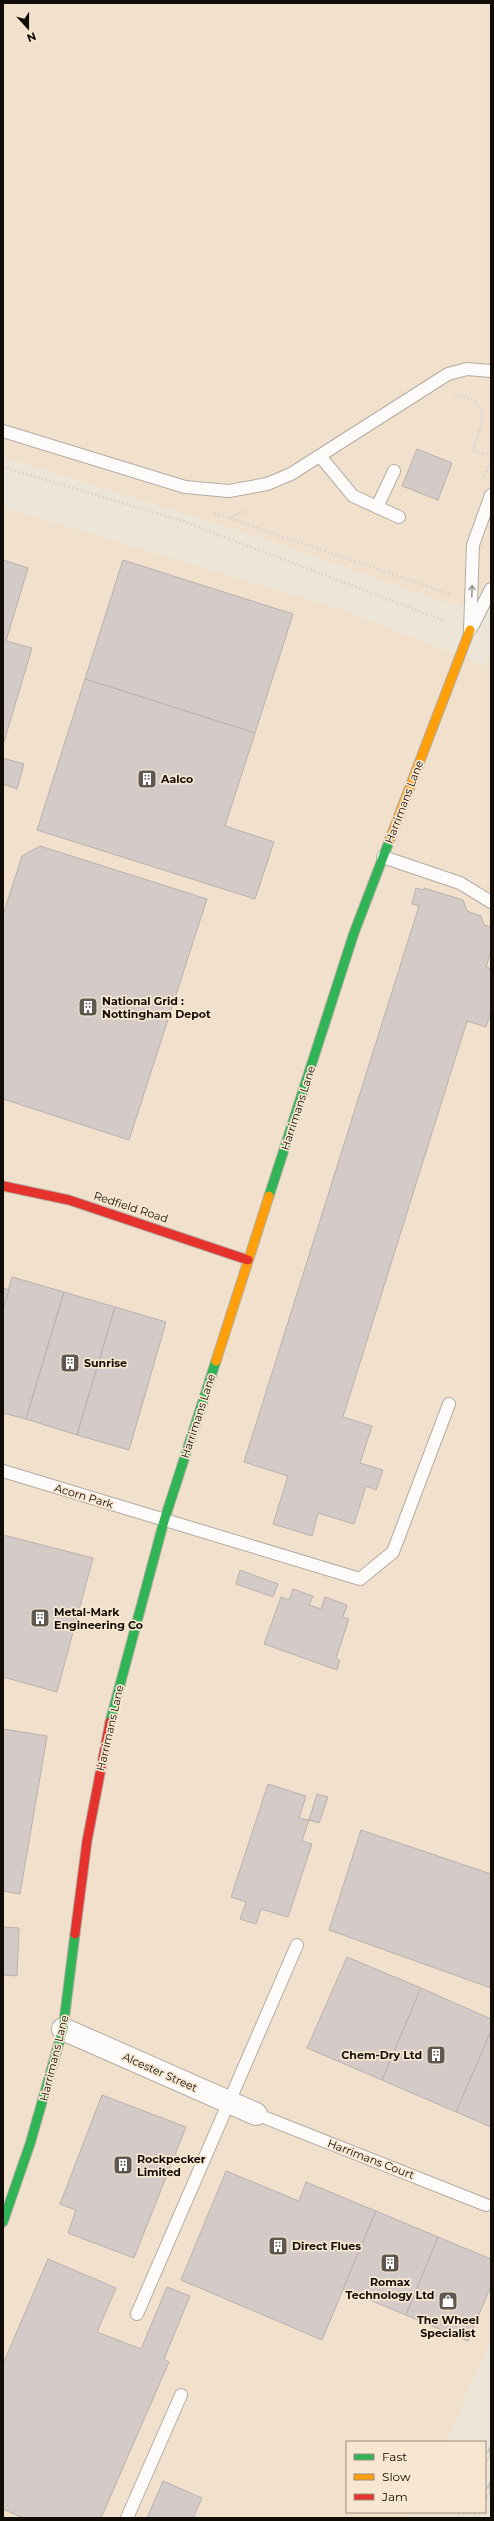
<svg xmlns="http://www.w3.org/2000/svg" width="494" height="2521" viewBox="0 0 494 2521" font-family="Montserrat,sans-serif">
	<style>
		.built { fill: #f1e1cc }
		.building { fill: #d4cac7; stroke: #bab1ae }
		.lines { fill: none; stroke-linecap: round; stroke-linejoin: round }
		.lane-casing { stroke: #b3aca3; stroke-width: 14 }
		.street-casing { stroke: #b3aca3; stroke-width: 24 }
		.fast-casing { stroke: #b3aca3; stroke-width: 11 }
		.slow-casing { stroke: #b3aca3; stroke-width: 11 }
		.jam-casing { stroke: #b3aca3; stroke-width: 11 }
		.path { stroke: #d8d5d1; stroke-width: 2.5; stroke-dasharray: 2 2; stroke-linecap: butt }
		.lane { stroke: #fcfbf9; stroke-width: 12 }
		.street { stroke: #fcfbf9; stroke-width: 22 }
		.fast { stroke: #30b455; stroke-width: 9 }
		.slow { stroke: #ff9f0a; stroke-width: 9 }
		.jam { stroke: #e5322d; stroke-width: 9 }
		.rail-casing { stroke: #c9c7c4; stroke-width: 4.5 }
		.rail { stroke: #f7e6d0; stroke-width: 3; stroke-dasharray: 9; stroke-linecap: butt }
		.oneway { stroke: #9e9b98 }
		.labels { text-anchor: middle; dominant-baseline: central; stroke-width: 3.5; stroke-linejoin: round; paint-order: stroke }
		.poi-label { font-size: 11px; font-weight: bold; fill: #120c06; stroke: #f7e6d0; text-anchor: start }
		.street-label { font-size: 11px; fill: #120c06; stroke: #f7e6d0 }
	</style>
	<rect width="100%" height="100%" fill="#eee5d9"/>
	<!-- built -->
	<g class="built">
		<path d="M3 3H491V605L444 602 241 531 3 457Z"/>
		<path d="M3 507 343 610 486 666 491 653V2339L446 2442H347V2512H415L413 2518H3Z"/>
	</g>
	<!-- building -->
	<g class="building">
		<path d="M417 449 452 463 438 500 402 486Z"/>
		<path d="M3 560 28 568 6 641 32 648 3 745Z"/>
		<path d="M123 560 293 614 255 733 85 679Z"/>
		<path d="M85 679 255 733 225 826 274 842 255 899 37 830Z"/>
		<path d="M3 758 24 764 17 789 3 784Z"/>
		<path d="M40 846 207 899 129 1140 3 1099V915L22 856Z"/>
		<path d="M416 888 423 890 424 888 463 900 467 911 481 916 484 925 491 927V951L486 967 491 969V1011L486 1027 467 1021 343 1417 372 1426 360 1463 383 1470 376 1490 366 1486 354 1524 318 1513 312 1536 273 1524 288 1476 244 1462 419 906 412 904Z"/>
		<path d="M12 1277 64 1292 26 1419 3 1413V1309Z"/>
		<path d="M3 1288 9 1290 3 1309Z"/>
		<path d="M64 1292 115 1307 77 1435 26 1419Z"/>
		<path d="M115 1307 166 1322 129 1450 77 1435Z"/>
		<path d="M3 1535 93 1558 57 1692 3 1677Z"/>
		<path d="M240 1570 278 1584 273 1597 236 1584Z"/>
		<path d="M293 1589 313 1596 309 1605 321 1609 325 1597 347 1605 343 1617 349 1619 336 1658 340 1660 337 1670 264 1644 281 1597 289 1600Z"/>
		<path d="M3 1729 47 1736 20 1894 3 1891Z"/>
		<path d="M268 1784 306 1796 299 1818 309 1820 302 1841 312 1844 288 1917 261 1909 256 1924 240 1919 246 1902 231 1897Z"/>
		<path d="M317 1794 328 1797 319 1823 309 1820Z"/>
		<path d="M361 1830 491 1874V1988L329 1930Z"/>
		<path d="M3 1927 19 1928 17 1976 3 1975Z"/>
		<path d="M347 1957 421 1988 382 2080 307 2048Z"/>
		<path d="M421 1988 491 2019V2031L456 2112 382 2080Z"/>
		<path d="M491 2031V2127L456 2112Z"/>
		<path d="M102 2095 186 2127 134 2258 68 2233 76 2210 60 2204Z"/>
		<path d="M226 2171 299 2201 306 2182 376 2211 322 2340 181 2280Z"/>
		<path d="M376 2211 438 2237 406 2315 343 2289Z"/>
		<path d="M438 2237 491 2259V2286L468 2341 406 2315Z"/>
		<path d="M48 2259 116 2288 97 2332 141 2349 167 2287 190 2296 164 2359 169 2362 101 2518H23L3 2509V2364Z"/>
		<path d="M163 2481 202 2498 193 2518H147Z"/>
	</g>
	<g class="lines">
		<defs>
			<g id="lane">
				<path d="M3 431 185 487 229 491 267 484 291 474 448 374 467 369 491 371"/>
				<path d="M320 456 353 496 399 517"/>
				<path d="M377 507 394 471"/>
				<path d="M473 625 491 589"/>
				<path d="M470 630 473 545 491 495"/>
				<path d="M383 857 460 883 491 902"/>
				<path d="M3 1471 360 1579 393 1552 449 1404"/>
				<path d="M256 2114 486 2205"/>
				<path d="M137 2314 297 1945"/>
				<path d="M127 2518 181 2395"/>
			</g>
			<path id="street" d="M63 2029 256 2114"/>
			<g id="fast">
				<path d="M269 1196 354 933 390 839"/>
				<path d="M110 1722 164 1521 216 1361"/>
				<path d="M3 2222 30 2144 63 2029 75 1934"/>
			</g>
			<g id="slow">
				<path d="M390 839 470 630"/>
				<path d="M216 1361 269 1196"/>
			</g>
			<g id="jam">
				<path d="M3 1186 69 1200 248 1260"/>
				<path d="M75 1934 87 1841 110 1722"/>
			</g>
		</defs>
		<!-- lane casing -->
		<use href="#lane" class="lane-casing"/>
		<!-- street casing -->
		<use href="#street" class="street-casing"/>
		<!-- fast casing -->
		<use href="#fast" class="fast-casing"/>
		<!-- slow casing -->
		<use href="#slow" class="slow-casing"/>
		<!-- jam casing -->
		<use href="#jam" class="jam-casing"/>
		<!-- path -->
		<g class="path">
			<path d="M455 396C494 398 482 427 472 451L491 455"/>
			<path d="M3 467 182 521 445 621"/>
			<path d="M484 476 491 460"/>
			<path d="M214 513 450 594"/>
			<path d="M231 517 245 511"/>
		</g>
		<!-- lane -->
		<use href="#lane" class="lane"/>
		<!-- street -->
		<use href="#street" class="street"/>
		<!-- fast -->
		<use href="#fast" class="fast"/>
		<!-- slow -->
		<use href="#slow" class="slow"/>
		<!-- jam -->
		<use href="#jam" class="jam"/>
		<defs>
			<g id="rail">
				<path d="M485 2461 491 2448"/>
				<path d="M485 2497 491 2483"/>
				<path d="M460 2518 462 2512"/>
				<path d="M476 2518 478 2512"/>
			</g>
		</defs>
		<!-- rail casing -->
		<use href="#rail" class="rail-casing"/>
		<!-- rail -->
		<use href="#rail" class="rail"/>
	</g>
	<!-- one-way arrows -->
	<defs><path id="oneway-shaft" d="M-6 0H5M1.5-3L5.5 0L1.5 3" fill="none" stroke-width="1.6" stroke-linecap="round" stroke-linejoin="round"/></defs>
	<use class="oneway" href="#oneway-shaft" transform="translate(472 591) rotate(-88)"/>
	<!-- icons -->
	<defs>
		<symbol id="building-square" viewBox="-11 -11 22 22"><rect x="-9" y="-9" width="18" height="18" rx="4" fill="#5f5850" stroke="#f7e6d0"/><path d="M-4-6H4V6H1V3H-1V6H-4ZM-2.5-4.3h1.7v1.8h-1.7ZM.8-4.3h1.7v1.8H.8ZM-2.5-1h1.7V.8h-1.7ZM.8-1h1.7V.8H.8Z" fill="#fff"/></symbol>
		<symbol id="shop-square" viewBox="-11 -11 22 22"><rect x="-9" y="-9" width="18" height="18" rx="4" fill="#5f5850" stroke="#f7e6d0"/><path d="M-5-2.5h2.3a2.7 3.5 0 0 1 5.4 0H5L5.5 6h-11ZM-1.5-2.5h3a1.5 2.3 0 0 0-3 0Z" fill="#fff"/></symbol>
	</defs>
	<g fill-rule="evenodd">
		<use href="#building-square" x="136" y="768" width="22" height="22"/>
		<use href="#building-square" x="77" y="996" width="22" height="22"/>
		<use href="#building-square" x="59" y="1352" width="22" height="22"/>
		<use href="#building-square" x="29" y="1607" width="22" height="22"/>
		<use href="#building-square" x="425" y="2044" width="22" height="22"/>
		<use href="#building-square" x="112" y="2154" width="22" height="22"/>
		<use href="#building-square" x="267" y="2235" width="22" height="22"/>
		<use href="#building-square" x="379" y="2252" width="22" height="22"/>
		<use href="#shop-square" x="437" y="2290" width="22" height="22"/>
	</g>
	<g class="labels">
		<!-- poi labels -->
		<g class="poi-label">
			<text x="161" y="779">Aalco</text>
			<text x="102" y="1001">National Grid :<tspan x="102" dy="13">Nottingham Depot</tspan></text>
			<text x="84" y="1363">Sunrise</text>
			<text x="54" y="1612">Metal-Mark<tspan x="54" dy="13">Engineering Co</tspan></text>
			<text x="422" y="2055" text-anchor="end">Chem-Dry Ltd</text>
			<text x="137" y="2159">Rockpecker<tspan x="137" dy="13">Limited</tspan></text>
			<text x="292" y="2246">Direct Flues</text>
			<text x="390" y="2282" text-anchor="middle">Romax<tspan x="390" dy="13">Technology Ltd</tspan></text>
			<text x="448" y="2320" text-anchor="middle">The Wheel<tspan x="448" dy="13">Specialist</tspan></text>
		</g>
		<!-- street labels -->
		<g class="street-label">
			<text transform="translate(404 802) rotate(-69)">Harrimans Lane</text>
			<text transform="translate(298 1108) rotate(-72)">Harrimans Lane</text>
			<text transform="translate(131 1207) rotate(18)">Redfield Road</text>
			<text transform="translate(198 1416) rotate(-72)">Harrimans Lane</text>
			<text transform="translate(84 1496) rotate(17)">Acorn Park</text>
			<text transform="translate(110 1728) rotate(-77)">Harrimans Lane</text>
			<text transform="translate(54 2058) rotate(-76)">Harrimans Lane</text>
			<text transform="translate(160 2072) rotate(24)">Alcester Street</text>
			<text transform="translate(371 2159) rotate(21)">Harrimans Court</text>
		</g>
	</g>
	<!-- border -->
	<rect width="494" height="2521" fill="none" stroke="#120c06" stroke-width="8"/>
	<!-- legend -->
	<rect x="346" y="2441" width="140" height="72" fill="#f7e6d0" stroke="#9b8f7f"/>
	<rect x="354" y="2454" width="20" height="6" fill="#30b455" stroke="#9b8f7f"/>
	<text x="382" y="2461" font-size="12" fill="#120c06">Fast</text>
	<rect x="354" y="2474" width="20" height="6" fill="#ff9f0a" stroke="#9b8f7f"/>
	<text x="382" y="2481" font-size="12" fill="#120c06">Slow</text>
	<rect x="354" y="2494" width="20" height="6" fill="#e5322d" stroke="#9b8f7f"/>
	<text x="382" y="2501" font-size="12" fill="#120c06">Jam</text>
	<!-- north arrow -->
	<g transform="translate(28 28) rotate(159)" stroke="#f7e6d0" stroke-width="3" paint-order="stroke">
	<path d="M0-3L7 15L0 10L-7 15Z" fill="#120c06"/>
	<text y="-6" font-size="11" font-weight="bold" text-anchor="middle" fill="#120c06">N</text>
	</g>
</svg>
